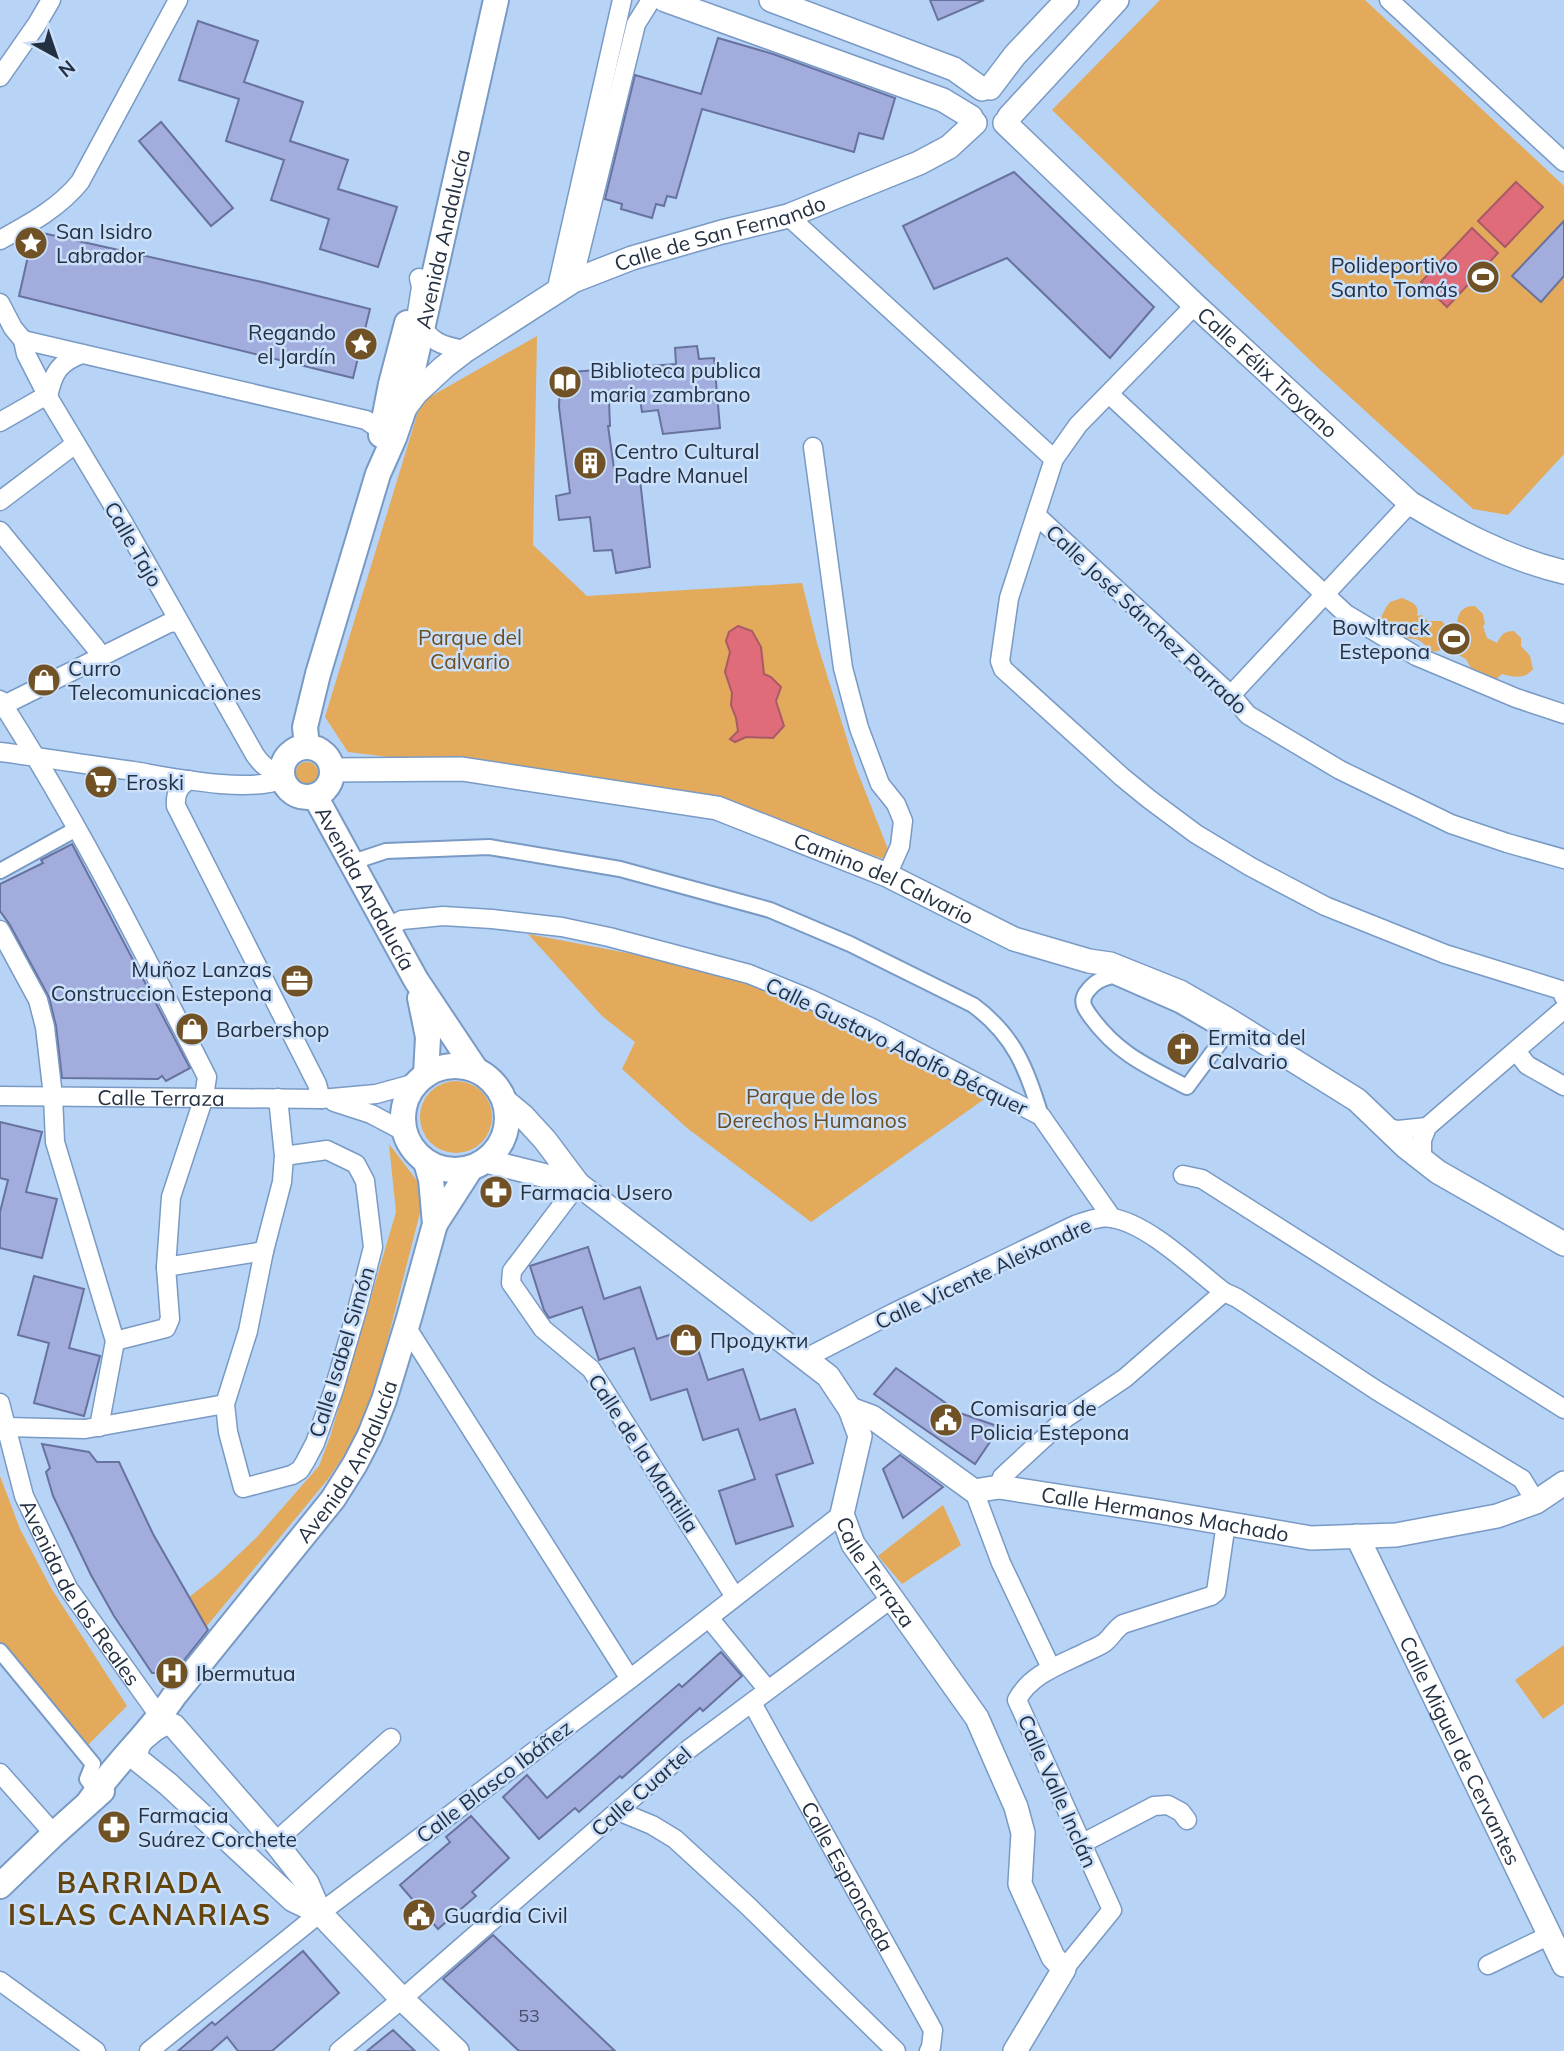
<svg xmlns="http://www.w3.org/2000/svg" width="1564" height="2051" viewBox="0 0 1564 2051" font-family="Mulish,sans-serif">
	<style>
		.green { fill: #e2aa5a }
		.water { fill: #e06b79; stroke: #a85a68; stroke-width: 2 }
		.building { fill: #a2adde; stroke: #68729f; stroke-width: 2 }
		.lines { fill: none; stroke-linecap: round; stroke-linejoin: round }
		.pedestrian-casing { stroke: #799ac4; stroke-width: 18 }
		.minor-casing { stroke: #799ac4; stroke-width: 21 }
		.tertiary-casing { stroke: #799ac4; stroke-width: 26 }
		.secondary-casing { stroke: #799ac4; stroke-width: 28 }
		.pedestrian { stroke: #fff; stroke-width: 14 }
		.minor { stroke: #fff; stroke-width: 18 }
		.tertiary { stroke: #fff; stroke-width: 23 }
		.secondary { stroke: #fff; stroke-width: 24 }
		.labels { text-anchor: middle; dominant-baseline: central; stroke-width: 5; stroke-linejoin: round; paint-order: stroke }
		.number-label { font-size: 18px; fill: #445069 }
		.poi-label { font-size: 21px; fill: #243142; stroke: #cadffa; text-anchor: start }
		.street-label { font-size: 21px; fill: #243142; stroke: #cadffa }
		.park-label { font-size: 21px; fill: #6b4d23; stroke: #cadffa }
		.district-label { font-size: 28px; font-weight: bold; letter-spacing: 2px; fill: #64440d; stroke: #cadffa }
	</style>
	<rect width="100%" height="100%" fill="#b7d3f6"/>
	<!-- green -->
	<g class="green">
		<path d="M1160 0H1365L1564 186V454L1508 515 1473 509 1317 367 1052 110Z"/>
		<path d="M537 336 533 545 587 596 802 583 817 643 856 768 893 862 809 834 709 796 348 752 325 717 421 402Z"/>
		<path d="M1402 598C1411 602 1420 604 1417 616L1422 615 1428 621H1442L1450 631 1455 633 1460 624 1457 622C1459 611 1463 606 1475 606L1483 614 1485 624 1483 626 1487 638 1497 643C1501 635 1504 631 1514 631L1521 638V646L1530 656 1533 669C1524 680 1514 677 1502 674L1494 681 1473 672 1466 659 1444 648C1424 661 1429 632 1403 640L1382 628C1379 618 1384 610 1390 602Z"/>
		<circle cx="307" cy="773" r="11"/>
		<path d="M528 934 695 966 822 1008 920 1064 990 1095 811 1222 687 1128 622 1069 635 1042 602 1016Z"/>
		<circle cx="456" cy="1117" r="36"/>
		<path d="M389 1144 418 1182 423 1201 373 1397 349 1448 328 1479 206 1627 188 1598 217 1575 256 1538 319 1466 330 1437 396 1212Z"/>
		<path d="M0 1476 20 1529 51 1588 127 1706 86 1747 0 1643Z"/>
		<path d="M943 1505 961 1545 902 1584 878 1556Z"/>
		<path d="M1564 1645V1704L1543 1719 1515 1680Z"/>
	</g>
	<!-- water -->
	<g class="water">
		<path d="M1516 182 1543 207 1505 247 1478 221Z"/>
		<path d="M1472 228 1498 253 1447 307 1421 282Z"/>
		<path d="M738 626 752 631 761 647 764 674 771 677 781 687 776 701 784 726 773 738 746 737 735 742 730 739 738 731 736 718 731 705 732 693 725 672 730 652 726 641 729 632Z"/>
	</g>
	<!-- building -->
	<g class="building">
		<path d="M930 0H984L938 20Z"/>
		<path d="M198 21 258 41 244 82 303 102 290 141 348 160 338 189 397 207 378 267 320 249 329 219 271 200 284 160 226 141 239 99 179 80Z"/>
		<path d="M718 38 773 54 895 98 883 139 859 133 854 152 702 109 676 198 667 196 664 206 656 204 652 218 621 209 622 204 605 199 635 75 701 94Z"/>
		<path d="M161 122 233 208 211 226 139 141Z"/>
		<path d="M1014 172 1154 307 1110 358 1007 258 934 289 903 226Z"/>
		<path d="M1564 221V276L1541 302 1512 276Z"/>
		<path d="M38 232 262 282 370 309 353 378 19 296 33 234Z"/>
		<path d="M697 346 699 359 714 358 720 428 663 434 658 410 642 412 639 393 609 401 610 426H608L615 476 639 471 650 567 616 573 612 550 594 551 590 517 559 520 556 496 570 493 559 407 560 382 571 372 676 364 675 348Z"/>
		<path d="M72 844 190 1068 166 1081 162 1076 158 1079 62 1078 56 1026 49 997 10 925 0 911V884L43 863 41 860Z"/>
		<path d="M1183 1032 1196 1041 1184 1065 1169 1057Z"/>
		<path d="M0 1122 42 1132 26 1192 57 1199 42 1258 0 1248V1212L8 1180 0 1178Z"/>
		<path d="M588 1247 604 1299 640 1287 657 1339 691 1328 708 1380 743 1369 760 1420 795 1409 813 1463 776 1475 793 1526 736 1544 719 1491 755 1479 738 1429 703 1440 687 1389 651 1400 634 1348 599 1360 582 1307 549 1318 544 1310 530 1266Z"/>
		<path d="M34 1276 84 1289 69 1348 100 1356 84 1416 34 1403 49 1343 18 1335Z"/>
		<path d="M896 1368 960 1413 1000 1427 975 1464 874 1394Z"/>
		<path d="M42 1444 89 1452 97 1462H119L153 1534 208 1630 165 1684 157 1673H152L114 1616 91 1575 53 1496 46 1472 50 1468Z"/>
		<path d="M900 1455 943 1487 903 1518 883 1469Z"/>
		<path d="M721 1652 742 1676 703 1711 700 1708 622 1778 620 1776 579 1812 575 1808 539 1839 503 1797 527 1775 547 1798 679 1684 682 1687Z"/>
		<path d="M471 1816 509 1858 472 1892 476 1896 438 1929 400 1885 450 1842 446 1837Z"/>
		<path d="M493 1935 615 2051H519L443 1979Z"/>
		<path d="M303 1951 339 1993 272 2051H238L227 2037 211 2051H178L212 2022 215 2025Z"/>
		<path d="M393 2030 415 2051H367Z"/>
	</g>
	<g class="lines">
		<defs>
			<g id="pedestrian">
				<path d="M350 863 386 851 489 847 620 869 770 910 850 944 973 1005C1014 1035 1027 1069 1041 1116"/>
				<path d="M0 871 78 828"/>
				<path d="M1113 976 1179 1005 1227 1033 1187 1087C1147 1066 1118 1054 1091 1017 1085 1009 1080 1002 1086 993 1094 982 1100 979 1113 976Z"/>
				<path d="M0 1651 93 1764 87 1779 98 1794"/>
			</g>
			<g id="minor">
				<path d="M1389 0 1564 162"/>
				<path d="M0 77 37 24 51 0"/>
				<path d="M788 216 1054 459"/>
				<path d="M0 240C29 224 59 208 80 182L178 0"/>
				<path d="M419 278 421 287 416 319C431 342 440 346 466 350"/>
				<path d="M573 281 636 24 651 0"/>
				<path d="M556 292 622 0"/>
				<path d="M0 303 13 328 23 340 26 354 48 397 123 522 255 755C262 765 269 772 282 771"/>
				<path d="M1195 305 1078 425 1054 459 1009 598 1000 661 1003 669 1122 777 1149 799 1196 834 1251 867 1325 906 1445 954 1561 990 1564 997"/>
				<path d="M23 340 366 420 382 431"/>
				<path d="M1109 394 1346 614 1416 656 1516 698 1564 714"/>
				<path d="M48 397C53 373 59 362 82 354"/>
				<path d="M0 422 40 399 48 397"/>
				<path d="M813 447 843 668 859 728 880 784 896 804 903 821 900 846 887 875"/>
				<path d="M0 501 70 448 74 442"/>
				<path d="M1036 515 1231 695 1248 715 1340 770 1451 824 1507 843 1564 859"/>
				<path d="M0 531 95 647 99 653 98 659"/>
				<path d="M1231 695 1410 503"/>
				<path d="M0 700C78 821 142 949 207 1077L204 1097 171 1197 166 1267 170 1319 166 1328 115 1341"/>
				<path d="M1 702 7 703 12 701 169 623 178 622"/>
				<path d="M0 752C45 758 89 765 133 771 170 777 250 794 282 779"/>
				<path d="M189 780C179 787 175 793 176 806L317 1084 321 1099"/>
				<path d="M387 928 402 920 443 916 492 919 562 927 609 937 749 974 808 998 872 1028 1041 1116 1112 1218"/>
				<path d="M0 930 38 1000 45 1027 53 1096 55 1142 115 1341 99 1427"/>
				<path d="M1516 1051 1527 1065 1564 1086"/>
				<path id="s1" d="M0 1096 321 1099 376 1094 416 1083"/>
				<path d="M278 1098 284 1156 282 1182 264 1251 248 1331 225 1404 228 1432 243 1488 292 1475 300 1470 305 1462 315 1443 334 1389 357 1310 373 1247 365 1181 356 1164 327 1150 284 1156"/>
				<path d="M334 1102 371 1114 405 1132"/>
				<path d="M1388 1128 1398 1130 1427 1127"/>
				<path d="M1422 1160V1140L1427 1127 1564 1009"/>
				<path d="M1183 1175 1202 1179 1564 1409"/>
				<path d="M578 1184 512 1271 511 1283 543 1329 591 1369 735 1597"/>
				<path d="M166 1267 264 1251"/>
				<path d="M407 1328 630 1679"/>
				<path d="M804 1359 893 1313 1075 1225C1087 1221 1100 1216 1112 1218 1149 1224 1195 1270 1224 1292L1237 1298 1376 1390 1522 1479 1536 1502"/>
				<path id="s2" d="M0 1403 24 1496 68 1588 160 1717"/>
				<path d="M6 1427 85 1429 225 1404"/>
				<path d="M999 1487 1002 1477 1067 1417 1125 1378 1224 1292"/>
				<path d="M974 1491 1001 1563 1051 1668"/>
				<path d="M709 1618 768 1690"/>
				<path id="s3" d="M752 1703 933 2030 931 2047 929 2051"/>
				<path d="M0 1773 54 1834"/>
				<path d="M618 1811 652 1825 675 1839 747 1905 896 2051"/>
				<path d="M275 1842 391 1738"/>
				<path d="M1081 1844 1154 1806 1168 1805 1181 1812 1187 1820"/>
				<path d="M1488 1965 1550 1935"/>
				<path d="M1064 1969 1112 1910 1017 1700C1030 1675 1059 1665 1084 1653 1090 1650 1098 1647 1104 1643 1111 1638 1114 1630 1123 1624L1211 1596 1216 1592 1226 1523"/>
				<path d="M0 1981 96 2051"/>
				<path d="M149 2051 320 1913 630 1679 842 1514"/>
				<path d="M339 2051 402 1999 689 1749 892 1598"/>
			</g>
			<g id="tertiary">
				<path d="M665 0 943 100 971 117"/>
				<path d="M771 0 954 69 982 89"/>
				<path d="M990 88 1015 55 1067 0"/>
				<path d="M1009 117 1117 0"/>
				<path id="s4" d="M1005 123 1195 305 1410 503C1458 532 1509 559 1564 572"/>
				<path id="s5" d="M404 409 416 393 444 367 466 350 573 281 632 258 722 232 788 216 919 163 949 147 975 123"/>
				<path id="s6" d="M332 770 462 769 717 808 887 875 1014 939 1089 961 1110 964 1180 992 1227 1019 1357 1100 1406 1147 1438 1172 1564 1244"/>
				<path id="s7" d="M505 1101 523 1116 545 1140 578 1184 828 1376 850 1409 860 1436 842 1514 853 1544 977 1718 1016 1807 1023 1833 1020 1884 1053 1957 1064 1969 1015 2051"/>
				<path d="M486 1161 578 1184"/>
				<path id="s8" d="M850 1409 872 1417 974 1491 999 1487 1161 1512 1311 1538 1396 1535 1497 1516 1536 1502 1564 1483"/>
				<path id="s9" d="M1357 1536 1564 1965"/>
				<path d="M147 1732C141 1741 133 1750 138 1760L168 1784 293 1900 320 1913"/>
				<path d="M143 1739 155 1729 166 1723 174 1726 275 1842 307 1883 320 1913 402 1999 457 2051"/>
			</g>
			<g id="secondary">
				<path d="M381 435 391 384 407 323"/>
				<path id="s10" d="M307 747 305 727 318 674 378 474 394 438 404 409 496 0"/>
				<circle cx="307" cy="772" r="25"/>
				<path id="s11" d="M315 796 416 980 476 1070"/>
				<path d="M420 998 428 1037 426 1075"/>
				<circle cx="455" cy="1118" r="52"/>
				<path d="M435 1224 471 1168"/>
				<path id="s12" d="M89 1802C114 1764 149 1734 174 1696L333 1499 355 1464 370 1435 384 1400 409 1318 435 1224 431 1179 426 1162"/>
				<path d="M0 1886 54 1834 102 1791"/>
			</g>
		</defs>
		<!-- pedestrian casing -->
		<use href="#pedestrian" class="pedestrian-casing"/>
		<!-- minor casing -->
		<use href="#minor" class="minor-casing"/>
		<!-- tertiary casing -->
		<use href="#tertiary" class="tertiary-casing"/>
		<!-- secondary casing -->
		<use href="#secondary" class="secondary-casing"/>
		<!-- pedestrian -->
		<use href="#pedestrian" class="pedestrian"/>
		<!-- minor -->
		<use href="#minor" class="minor"/>
		<!-- tertiary -->
		<use href="#tertiary" class="tertiary"/>
		<!-- secondary -->
		<use href="#secondary" class="secondary"/>
	</g>
	<!-- icons -->
	<defs>
		<symbol id="sight-disc" viewBox="-11 -11 22 22"><circle r="9.5" fill="#705226" stroke="#cadffa"/><path d="M0-6L1.8-2.2L6-1.7L2.9 1.2L3.7 5.4L0 3.3L-3.7 5.4L-2.9 1.2L-6-1.7L-1.8-2.2Z" fill="#fff"/></symbol>
		<symbol id="stadium-disc" viewBox="-11 -11 22 22"><circle r="9.5" fill="#705226" stroke="#cadffa"/><path d="M0-5a6.5 5 0 1 0 0 10a6.5 5 0 1 0 0-10ZM-3.5-1.8h7v3.6h-7Z" fill="#fff"/></symbol>
		<symbol id="library-disc" viewBox="-11 -11 22 22"><circle r="9.5" fill="#705226" stroke="#cadffa"/><path d="M-6-4Q-3-5.5-.7-3.5V5Q-3 3-6 4ZM6-4Q3-5.5 .7-3.5V5Q3 3 6 4Z" fill="#fff"/></symbol>
		<symbol id="building-disc" viewBox="-11 -11 22 22"><circle r="9.5" fill="#705226" stroke="#cadffa"/><path d="M-4-6H4V6H1V3H-1V6H-4ZM-2.5-4.3h1.7v1.8h-1.7ZM.8-4.3h1.7v1.8H.8ZM-2.5-1h1.7V.8h-1.7ZM.8-1h1.7V.8H.8Z" fill="#fff"/></symbol>
		<symbol id="shop-disc" viewBox="-11 -11 22 22"><circle r="9.5" fill="#705226" stroke="#cadffa"/><path d="M-5-2.5h2.3a2.7 3.5 0 0 1 5.4 0H5L5.5 6h-11ZM-1.5-2.5h3a1.5 2.3 0 0 0-3 0Z" fill="#fff"/></symbol>
		<symbol id="supermarket-disc" viewBox="-11 -11 22 22"><circle r="9.5" fill="#705226" stroke="#cadffa"/><path d="M-6-5.5h2.5l.6 2H6L4.5 2H-2.5L-4.4-4H-6ZM-1.5 3.2a1.3 1.3 0 1 0 .1 0ZM3 3.2a1.3 1.3 0 1 0 .1 0Z" fill="#fff"/></symbol>
		<symbol id="office-disc" viewBox="-11 -11 22 22"><circle r="9.5" fill="#705226" stroke="#cadffa"/><path d="M-6-3h4V-5.5h4V-3h4V5H-6ZM-1-4.5V-3h2v-1.5ZM-6 0V1H6V0Z" fill="#fff"/></symbol>
		<symbol id="church-disc" viewBox="-11 -11 22 22"><circle r="9.5" fill="#705226" stroke="#cadffa"/><path d="M-1.2-6h2.4v3.5h3.3v2.4h-3.3V6h-2.4V-.1h-3.3v-2.4h3.3Z" fill="#fff"/></symbol>
		<symbol id="pharmacy-disc" viewBox="-11 -11 22 22"><circle r="9.5" fill="#705226" stroke="#cadffa"/><path d="M-2-6h4v4h4v4h-4v4h-4v-4h-4v-4h4Z" fill="#fff"/></symbol>
		<symbol id="civic-disc" viewBox="-11 -11 22 22"><circle r="9.5" fill="#705226" stroke="#cadffa"/><path d="M-.6-6.5H3V-4.5H.6V-3L4-1V1h2V6H-6V1h2V-1L-.6-3ZM-1.2 2.5V6h2.4V2.5Z" fill="#fff"/></symbol>
		<symbol id="hospital-disc" viewBox="-11 -11 22 22"><circle r="9.5" fill="#705226" stroke="#cadffa"/><path d="M-5-5h3v3.5h4V-5h3V5h-3V1.5h-4V5h-3Z" fill="#fff"/></symbol>
	</defs>
	<g fill-rule="evenodd">
		<use href="#sight-disc" x="12" y="224" width="38" height="38"/>
		<use href="#stadium-disc" x="1464" y="258" width="38" height="38"/>
		<use href="#sight-disc" x="342" y="325" width="38" height="38"/>
		<use href="#library-disc" x="546" y="363" width="38" height="38"/>
		<use href="#building-disc" x="571" y="444" width="38" height="38"/>
		<use href="#stadium-disc" x="1435" y="620" width="38" height="38"/>
		<use href="#shop-disc" x="25" y="661" width="38" height="38"/>
		<use href="#supermarket-disc" x="82" y="763" width="38" height="38"/>
		<use href="#office-disc" x="278" y="962" width="38" height="38"/>
		<use href="#shop-disc" x="173" y="1010" width="38" height="38"/>
		<use href="#church-disc" x="1164" y="1030" width="38" height="38"/>
		<use href="#pharmacy-disc" x="477" y="1173" width="38" height="38"/>
		<use href="#shop-disc" x="667" y="1321" width="38" height="38"/>
		<use href="#civic-disc" x="927" y="1401" width="38" height="38"/>
		<use href="#hospital-disc" x="153" y="1654" width="38" height="38"/>
		<use href="#pharmacy-disc" x="95" y="1808" width="38" height="38"/>
		<use href="#civic-disc" x="400" y="1896" width="38" height="38"/>
	</g>
	<g class="labels">
		<!-- number labels -->
		<g class="number-label">
			<text x="529" y="2015">53</text>
		</g>
		<!-- poi labels -->
		<g class="poi-label">
			<text x="56" y="231">San Isidro<tspan x="56" dy="24">Labrador</tspan></text>
			<text x="1458" y="265" text-anchor="end">Polideportivo<tspan x="1458" dy="24">Santo Tomás</tspan></text>
			<text x="336" y="332" text-anchor="end">Regando<tspan x="336" dy="24">el Jardín</tspan></text>
			<text x="590" y="370">Biblioteca publica<tspan x="590" dy="24">maria zambrano</tspan></text>
			<text x="614" y="451">Centro Cultural<tspan x="614" dy="24">Padre Manuel</tspan></text>
			<text x="1430" y="627" text-anchor="end">Bowltrack<tspan x="1430" dy="24">Estepona</tspan></text>
			<text x="68" y="668">Curro<tspan x="68" dy="24">Telecomunicaciones</tspan></text>
			<text x="126" y="782">Eroski</text>
			<text x="272" y="969" text-anchor="end">Muñoz Lanzas<tspan x="272" dy="24">Construccion Estepona</tspan></text>
			<text x="216" y="1029">Barbershop</text>
			<text x="1208" y="1037">Ermita del<tspan x="1208" dy="24">Calvario</tspan></text>
			<text x="520" y="1192">Farmacia Usero</text>
			<text x="710" y="1340">Продукти</text>
			<text x="970" y="1408">Comisaria de<tspan x="970" dy="24">Policia Estepona</tspan></text>
			<text x="196" y="1673">Ibermutua</text>
			<text x="138" y="1815">Farmacia<tspan x="138" dy="24">Suárez Corchete</tspan></text>
			<text x="444" y="1915">Guardia Civil</text>
		</g>
		<!-- street labels -->
		<g class="street-label">
			<text stroke="none"><textPath href="#s5" startOffset="368">Calle de San Fernando</textPath></text>
			<text stroke="none"><textPath href="#s10" startOffset="528">Avenida Andalucía</textPath></text>
			<text stroke="none"><textPath href="#s4" startOffset="362">Calle Félix Troyano</textPath></text>
			<text transform="translate(134 544) rotate(60)">Calle Tajo</text>
			<text transform="translate(1147 619) rotate(43)">Calle José Sánchez Parrado</text>
			<text stroke="none"><textPath href="#s6" startOffset="569">Camino del Calvario</textPath></text>
			<text stroke="none"><textPath href="#s11" startOffset="105">Avenida Andalucía</textPath></text>
			<text transform="translate(897 1046) rotate(26)">Calle Gustavo Adolfo Bécquer</text>
			<text stroke="none"><textPath href="#s1" startOffset="161">Calle Terraza</textPath></text>
			<text transform="translate(983 1273) rotate(-25)">Calle Vicente Aleixandre</text>
			<text transform="translate(341 1352) rotate(-73)">Calle Isabel Simón</text>
			<text transform="translate(644 1453) rotate(57)">Calle de la Mantilla</text>
			<text stroke="none"><textPath href="#s12" startOffset="429">Avenida Andalucía</textPath></text>
			<text stroke="none"><textPath href="#s8" startOffset="343">Calle Hermanos Machado</textPath></text>
			<text stroke="none"><textPath href="#s7" startOffset="642">Calle Terraza</textPath></text>
			<text stroke="none"><textPath href="#s2" startOffset="208">Avenida de los Reales</textPath></text>
			<text stroke="none"><textPath href="#s9" startOffset="238">Calle Miguel de Cervantes</textPath></text>
			<text transform="translate(494 1781) rotate(-37)">Calle Blasco Ibáñez</text>
			<text transform="translate(641 1791) rotate(-41)">Calle Cuartel</text>
			<text transform="translate(1058 1791) rotate(66)">Calle Valle Inclán</text>
			<text stroke="none"><textPath href="#s3" startOffset="198">Calle Espronceda</textPath></text>
		</g>
		<!-- park labels -->
		<g class="park-label">
			<text x="470" y="637">Parque del<tspan x="470" dy="24">Calvario</tspan></text>
			<text x="812" y="1096">Parque de los<tspan x="812" dy="24">Derechos Humanos</tspan></text>
		</g>
		<!-- district labels -->
		<g class="district-label">
			<text x="140" y="1882">BARRIADA<tspan x="140" dy="32">ISLAS CANARIAS</tspan></text>
		</g>
	</g>
	<!-- north arrow -->
	<g transform="translate(56 56) rotate(140)" stroke="#cadffa" stroke-width="5" paint-order="stroke">
	<path d="M0-5L12 26L0 18L-12 26Z" fill="#243142"/>
	<text y="-10" font-size="19" font-weight="bold" text-anchor="middle" fill="#243142">N</text>
	</g>
</svg>
